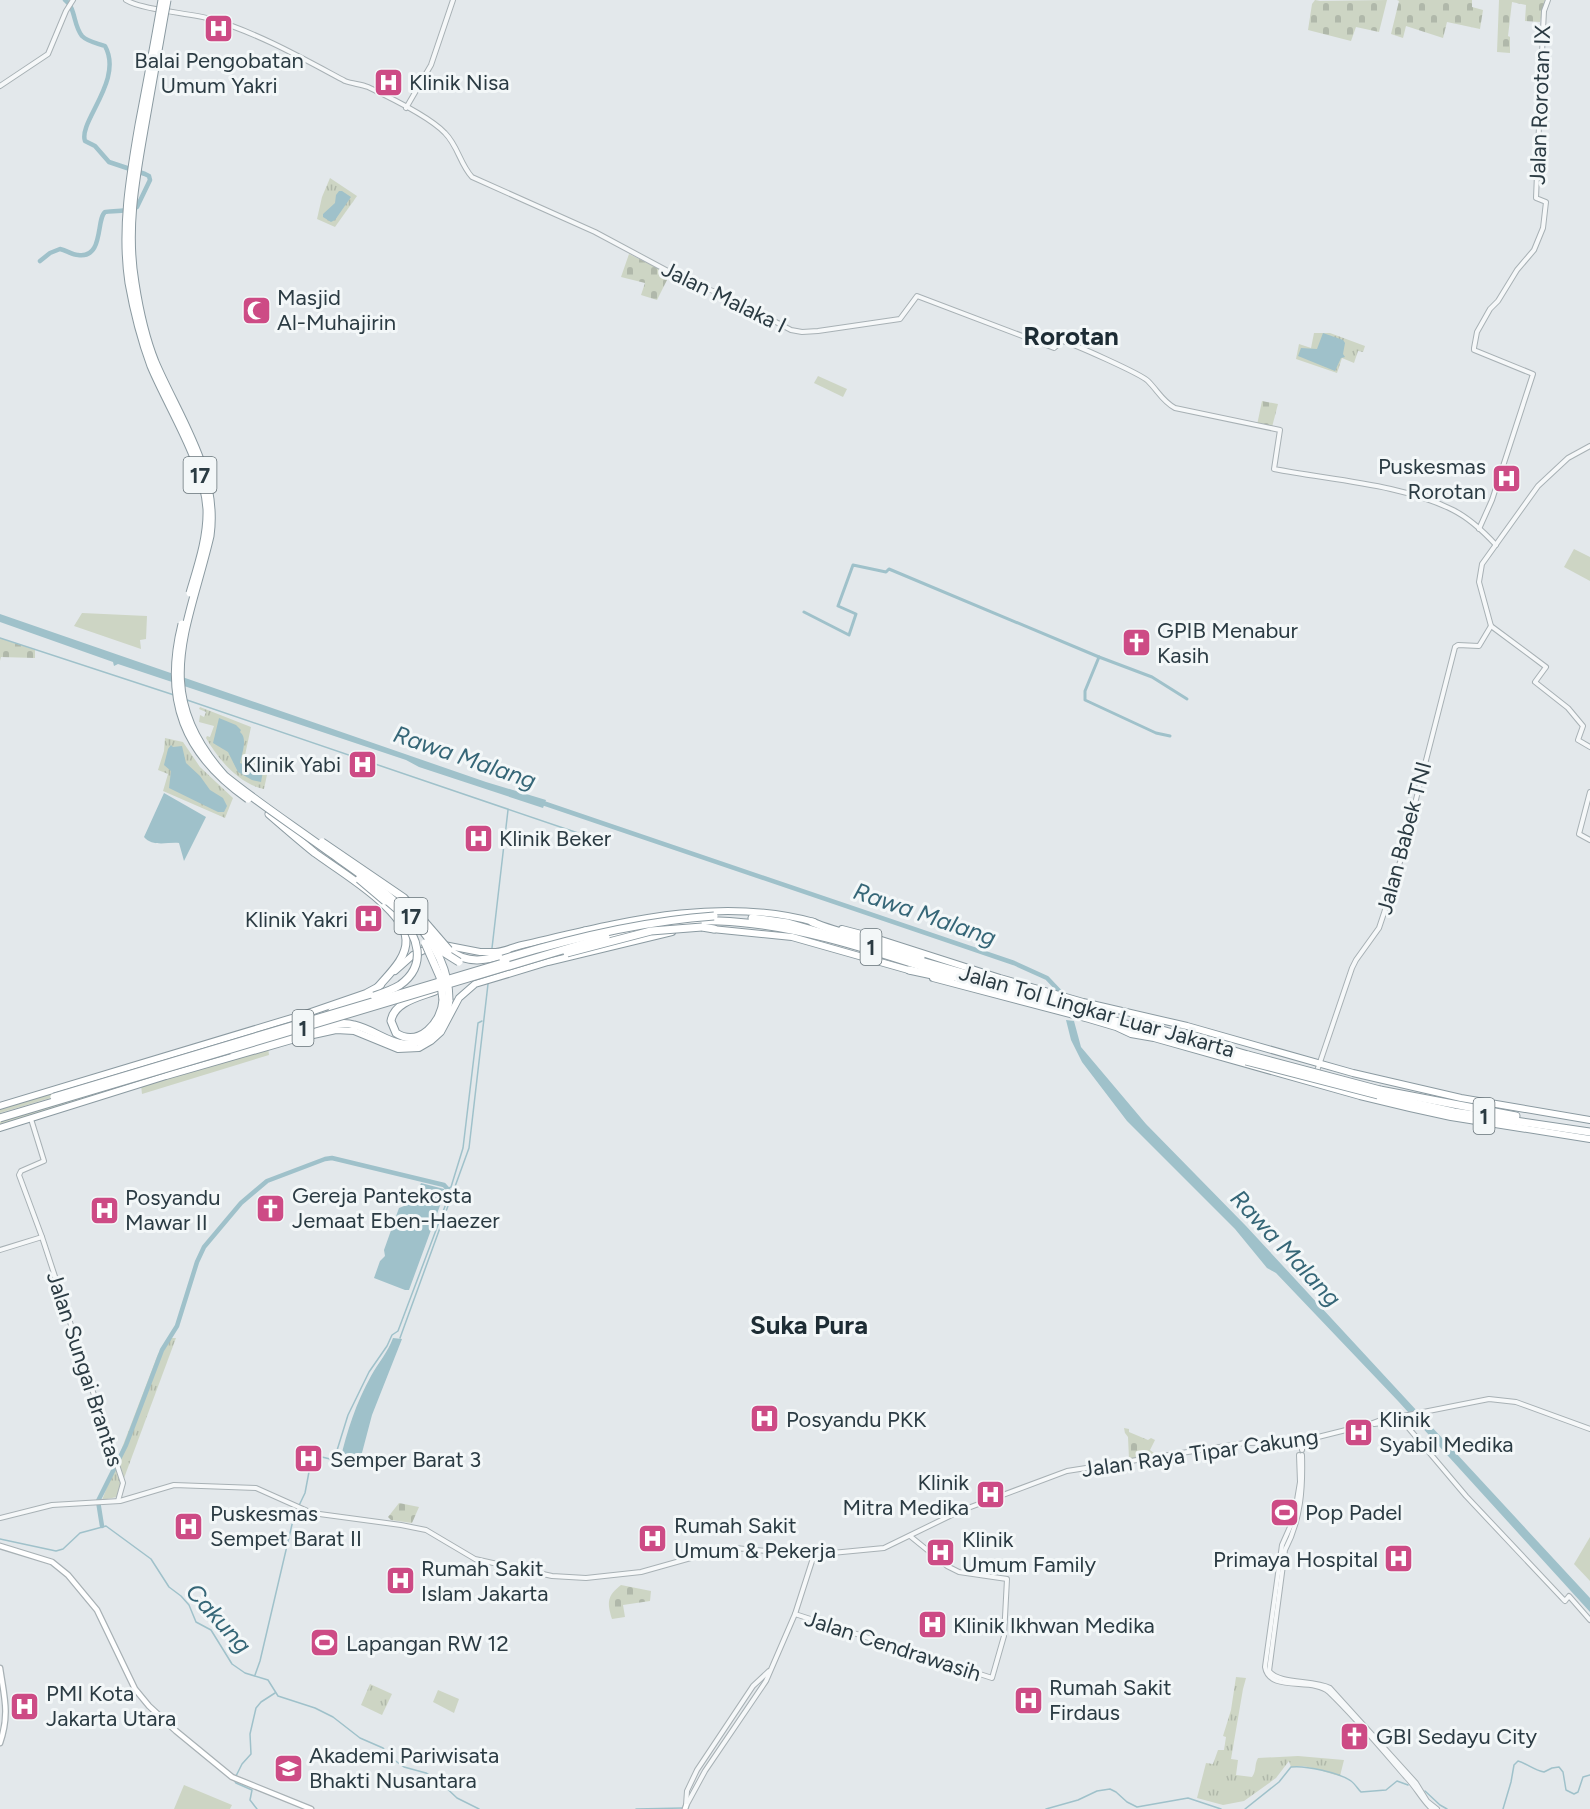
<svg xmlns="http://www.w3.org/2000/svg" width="1590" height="1809" viewBox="0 0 1590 1809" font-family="Figtree,sans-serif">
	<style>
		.grass { fill: #cdd5c4 }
		.cemetery { fill: url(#cemetery-stones) }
		.park { fill: url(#park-tufts) }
		.water { fill: #9fc1ca }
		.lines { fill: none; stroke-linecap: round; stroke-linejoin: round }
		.stream { stroke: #9fc1ca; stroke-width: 1.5 }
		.canal { stroke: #9fc1ca; stroke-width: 3 }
		.river { stroke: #9fc1ca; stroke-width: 4.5 }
		.tertiary-casing { stroke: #a8b1b5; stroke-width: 6 }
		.secondary-casing { stroke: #a8b1b5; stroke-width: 7 }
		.trunk-casing { stroke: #8b9aa1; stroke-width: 8 }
		.motorway-casing { stroke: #8b9aa1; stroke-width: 9 }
		.tertiary { stroke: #f6f8f9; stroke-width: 4 }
		.secondary { stroke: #fff; stroke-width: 4.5 }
		.trunk { stroke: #fff; stroke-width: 6 }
		.motorway { stroke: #fff; stroke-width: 7 }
		.motorway-bridge-casing { stroke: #8b9aa1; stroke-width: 9; stroke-linecap: butt }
		.motorway-bridge { stroke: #fff; stroke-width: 7 }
		.labels { text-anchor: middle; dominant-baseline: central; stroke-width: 6; stroke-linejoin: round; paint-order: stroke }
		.shield { fill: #f3f7f8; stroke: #677379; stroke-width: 1.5 }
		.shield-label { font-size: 21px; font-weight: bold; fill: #2b3b43 }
		.poi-label { font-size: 22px; fill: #2b3b43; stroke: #f3f7f8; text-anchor: start }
		.street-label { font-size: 22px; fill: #2b3b43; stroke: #f3f7f8 }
		.water-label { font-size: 24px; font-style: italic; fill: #356677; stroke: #f3f7f8 }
		.quarter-label { font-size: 26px; font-weight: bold; fill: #1d2c34; stroke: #f3f7f8 }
	</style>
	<defs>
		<pattern id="cemetery-stones" width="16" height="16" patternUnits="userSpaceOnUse" patternTransform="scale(1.5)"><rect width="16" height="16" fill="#cdd5c4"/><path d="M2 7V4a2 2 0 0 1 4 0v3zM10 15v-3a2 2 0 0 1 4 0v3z" fill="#b0b8aa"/></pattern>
		<pattern id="park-tufts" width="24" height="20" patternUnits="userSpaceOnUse" patternTransform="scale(1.5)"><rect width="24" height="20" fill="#cdd5c4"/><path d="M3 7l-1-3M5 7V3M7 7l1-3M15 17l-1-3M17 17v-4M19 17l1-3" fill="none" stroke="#b0b8aa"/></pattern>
	</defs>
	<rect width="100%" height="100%" fill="#e3e8eb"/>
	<!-- grass -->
	<g class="grass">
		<path d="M818 376 847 389 843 397 814 383Z"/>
		<path d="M1574 549 1590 557V581L1564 567Z"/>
		<path d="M82 613 147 616 146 639 140 640 141 649 74 626Z"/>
		<path d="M268 1047 269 1055 142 1094 141 1085 0 1128V1118L169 1068 167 1075Z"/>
		<path d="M160 1059 168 1063 0 1113V1106Z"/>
		<path d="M1590 1537V1581L1574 1564Z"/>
		<path d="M438 1690 459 1699 454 1713 433 1702Z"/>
		<path d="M184 1785 232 1805 230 1809H174Z"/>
	</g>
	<!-- cemetery -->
	<g class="cemetery">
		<path d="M1315 0 1320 1 1387 0 1379 32 1356 27 1351 41 1308 30 1312 4Z"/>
		<path d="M1397 0H1472V7L1483 10 1480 29 1447 22 1443 38 1406 26 1403 38 1391 34 1399 1Z"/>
		<path d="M1499 0H1545L1540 22 1525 21 1526 5 1512 2 1508 36 1510 37V53L1497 52Z"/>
		<path d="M629 254 670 274 657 300 641 295 645 283 621 277Z"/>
		<path d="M1262 401 1278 404 1272 427 1257 425Z"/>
		<path d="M0 638 35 650V658L1 657 0 661Z"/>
		<path d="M1124 1428 1129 1429V1432L1148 1440 1151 1438 1155 1440 1150 1450 1154 1453 1153 1455 1129 1459 1128 1437 1125 1433Z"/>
		<path d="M399 1503 419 1507 412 1523 391 1520 388 1517Z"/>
		<path d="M621 1585 651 1591 650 1601 623 1605 625 1617 612 1619C607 1602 607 1596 621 1585Z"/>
	</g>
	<!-- park -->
	<g class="park">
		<path d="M330 178 357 196 335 227 317 219 322 197Z"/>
		<path d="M1314 333H1330L1365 346 1363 352 1358 351 1354 363 1342 358 1337 373 1296 359 1299 344 1311 348Z"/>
		<path d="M200 707 251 727 244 760 261 765 260 767 268 770 264 789C239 784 218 759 206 738L207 736 210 737 214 726 199 722 200 715 204 717 206 712 199 709Z"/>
		<path d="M165 738 183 742 200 767 233 798 225 818 163 791 168 774 158 770 164 751Z"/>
		<path d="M171 1338H176L117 1497 102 1500 158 1354Z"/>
		<path d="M1236 1677 1246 1678 1243 1689 1231 1759 1238 1760 1236 1775 1252 1777C1257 1770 1254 1765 1258 1758L1298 1756 1344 1760 1340 1776C1324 1773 1307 1763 1291 1767L1289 1761 1276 1778 1244 1801 1223 1805 1197 1798 1206 1763 1213 1764 1218 1750H1224L1226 1737 1223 1736 1231 1710Z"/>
		<path d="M370 1684 392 1694 382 1715 361 1705Z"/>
	</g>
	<!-- water -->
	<g class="water">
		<path d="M339 191H342L351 197 335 220 331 222 323 217V214L335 203 336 195Z"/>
		<path d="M1323 333 1343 340 1345 343 1343 354 1345 357 1341 358 1335 371 1298 356 1301 348 1317 349Z"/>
		<path d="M0 614 486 782 546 800 543 808 419 767 406 760 118 664 114 666 113 662 0 622Z"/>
		<path d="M219 718 236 725 241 730 240 732C248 738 242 753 240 763L263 771 261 782 252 780 238 772 228 752 213 743Z"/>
		<path d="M171 745 173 747 182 746 186 763 200 776 210 790 223 798 227 806 224 812H218L169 788 171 771 164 765 168 749Z"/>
		<path d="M164 793 206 817 184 861 179 843C167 842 152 847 144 837Z"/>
		<path d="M1066 1020 1074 1021 1081 1047 1146 1124 1246 1226 1590 1598V1612L1398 1401 1276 1273 1267 1268 1235 1229 1127 1121 1082 1062 1071 1040Z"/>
		<path d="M421 1183 444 1189 445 1192 409 1290H405L374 1278 380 1261 385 1256 384 1250 399 1208 414 1202Z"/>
		<path d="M393 1338 402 1339 372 1415 358 1468 340 1461C347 1431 356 1403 371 1376 378 1363 388 1352 393 1338Z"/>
	</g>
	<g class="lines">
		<!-- stream -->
		<g class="stream">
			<path d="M0 638 174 695"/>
			<path d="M187 700 578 833"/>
			<path d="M492 948 508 810"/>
			<path d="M449 1188 451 1187 463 1148 478 1023 482 1021"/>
			<path d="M445 1191 449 1190"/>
			<path d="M400 1338 469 1148 488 984"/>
			<path d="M0 1539 56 1551 63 1549 80 1533 106 1526 151 1559 169 1587 181 1596 189 1605 196 1622 211 1630 232 1664 245 1673 268 1680 278 1696 315 1708 333 1717 360 1738 383 1748 390 1757 404 1767 426 1773 440 1782 457 1798 479 1809"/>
			<path d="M255 1675 260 1661 294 1516 305 1493 312 1456 314 1455 334 1460 348 1415 369 1372 387 1346 392 1335 398 1331 450 1193"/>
			<path d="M1425 1791 1440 1805 1447 1809"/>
			<path d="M257 1809 250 1800 252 1790 236 1783 234 1780 242 1764 251 1754 250 1734 256 1708 261 1702 275 1693"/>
			<path d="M636 1809 683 1808"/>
			<path d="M1046 1809 1078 1800 1097 1791 1110 1789 1116 1792 1127 1802 1137 1807 1188 1798 1221 1809"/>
			<path d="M1245 1809 1279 1782 1291 1767C1305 1765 1340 1773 1351 1781 1355 1784 1358 1789 1361 1792L1386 1790 1397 1781 1408 1785"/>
			<path d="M1503 1809 1511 1782 1514 1765 1518 1761C1528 1764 1534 1770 1544 1772L1552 1768 1559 1767 1563 1772 1566 1790 1574 1794 1578 1792 1583 1777 1590 1775"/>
		</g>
		<!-- canal -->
		<g class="canal">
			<path d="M804 612 849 635 856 614 838 606 853 565 886 572 889 569 1099 657 1085 691V700L1156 733 1170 736"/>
			<path d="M1099 657 1152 677 1187 699"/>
		</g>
		<!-- river -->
		<g class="river">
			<path d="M40 261 50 253 60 249C66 250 72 255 78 255 104 259 96 219 105 212 109 210 126 213 137 207L150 180 149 176 145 174 109 162 95 146 85 141C78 122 124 80 105 46 97 43 88 42 82 36 73 25 76 8 65 0"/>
			<path d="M540 802 1014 963 1047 978 1064 996"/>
			<path d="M102 1526 98 1501 126 1445 162 1350 177 1326 197 1262 204 1247 241 1203 267 1181 325 1159 332 1158 444 1185 453 1195"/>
		</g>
		<defs>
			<g id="tertiary">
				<path d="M126 0C142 10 189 13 211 19 258 33 302 58 345 81 353 84 361 84 368 87 387 96 431 118 445 133 458 146 460 164 472 177L595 232 694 285 723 294 791 330 802 332 818 331 900 319 917 296 1054 348 1062 341C1072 343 1141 374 1148 381 1158 391 1163 402 1175 408L1280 430 1274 469C1330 480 1402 484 1453 510 1469 518 1484 532 1496 545"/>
				<path d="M0 86 48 54 66 11 73 0"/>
				<path d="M406 108 431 65 453 0"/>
				<path d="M1479 529 1492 500 1533 374 1474 350V348L1477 332 1490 309 1498 301 1517 270 1534 250 1543 228 1546 202 1536 198 1543 30 1544 11 1548 0"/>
				<path d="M1491 626 1479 582 1482 564 1538 486 1568 458 1590 446"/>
				<path d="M1491 626 1546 667 1535 682 1568 708 1583 726 1578 740 1590 747"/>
				<path d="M1590 792 1579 834 1590 840"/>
				<path d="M1316 1074 1352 968 1356 960 1379 928 1384 913 1400 862 1455 647 1458 645 1479 646 1491 626"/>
				<path d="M31 1119 44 1161 21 1171 19 1175 42 1237 123 1483 118 1501"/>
				<path d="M0 1250 42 1237"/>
				<path d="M1374 1424 1400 1421 1406 1425 1466 1496 1563 1599 1565 1601 1569 1596 1590 1620"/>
				<path d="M1302 1441V1450"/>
				<path d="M1299 1455 1300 1482 1294 1518 1282 1545 1265 1667C1269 1693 1313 1677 1329 1692 1356 1718 1381 1748 1406 1777 1416 1787 1422 1800 1432 1809"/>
				<path d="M1302 1455C1303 1488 1301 1520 1285 1550L1269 1671C1280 1685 1313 1679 1330 1688L1416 1783 1427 1801 1437 1809"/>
				<path d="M0 1518 52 1505 120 1501 174 1485 256 1488 312 1513 401 1525 426 1530 475 1559 552 1576 586 1578 641 1572 705 1554 735 1548 811 1555 884 1548 960 1511 1067 1471 1245 1443 1298 1442 1370 1424 1378 1421 1489 1399 1516 1402 1590 1429"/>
				<path d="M795 1614 992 1678 1004 1636 1007 1579 959 1572 947 1566 910 1536"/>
				<path d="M686 1805 687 1791 697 1770 753 1686 769 1671"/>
				<path d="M686 1806 705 1771 766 1681 795 1614 814 1555"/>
			</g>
			<g id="secondary">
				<path d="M0 1546 52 1562 68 1575 97 1610 135 1689 149 1706 176 1731 232 1777 311 1809"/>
				<path d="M0 1668C4 1696 10 1714 0 1743"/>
				<path d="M685 1809 686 1806"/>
			</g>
			<g id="trunk">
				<path d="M712 929 792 937 912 971"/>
				<path d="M842 929 869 936 1000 978 1083 1002 1187 1026 1353 1073 1461 1098 1590 1120"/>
				<path d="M444 945 480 952H496C505 951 513 947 522 945 618 923 717 895 814 922"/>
				<path d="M395 971 413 955 431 947"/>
				<path d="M933 978 1089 1019 1116 1027 1131 1034 1154 1038 1360 1096 1410 1108 1451 1117 1590 1139"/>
				<path d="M0 1106 305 1014 366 993 381 985"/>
				<path d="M0 1128 166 1076 295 1039 336 1030 354 1031 398 1049 419 1048 431 1041 441 1032 459 998 475 984 548 962 672 932"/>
			</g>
			<g id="motorway">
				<path d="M269 814C284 827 299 840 315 853 338 870 406 910 406 940 407 958 389 974 378 987"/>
				<path d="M752 918 788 923 1100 1012"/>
				<path d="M812 922C847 937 886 941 921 957"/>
				<path d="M702 927 714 929"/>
				<path d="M571 937 585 931"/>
				<path d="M606 937C643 930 681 919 719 921 807 924 899 960 983 986 1023 997 1063 1006 1102 1017 1150 1031 1198 1046 1246 1061"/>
				<path d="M449 950C468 965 486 960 508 954"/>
				<path d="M909 970 951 979"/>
				<path d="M435 991C419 997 394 1002 391 1021L396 1033C419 1048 442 1022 443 1000"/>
				<path d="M332 1011 374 996"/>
				<path d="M1145 1025 1248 1055"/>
				<path d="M232 1051 326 1026C336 1024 345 1022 354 1025 384 1032 401 1059 433 1033 443 1025 448 1013 449 1000"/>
				<path d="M1380 1090 1516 1116"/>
				<path d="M1378 1095 1454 1112 1590 1132"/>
			</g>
		</defs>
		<!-- tertiary casing -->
		<use href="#tertiary" class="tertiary-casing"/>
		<!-- secondary casing -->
		<use href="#secondary" class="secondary-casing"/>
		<!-- trunk casing -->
		<use href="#trunk" class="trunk-casing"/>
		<!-- motorway casing -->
		<use href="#motorway" class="motorway-casing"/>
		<!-- tertiary -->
		<use href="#tertiary" class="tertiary"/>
		<!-- secondary -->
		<use href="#secondary" class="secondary"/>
		<!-- trunk -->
		<use href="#trunk" class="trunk"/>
		<!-- motorway -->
		<use href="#motorway" class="motorway"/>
		<defs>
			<g id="motorway-bridge">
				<path d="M162 0C155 42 147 83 139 125 130 177 121 230 129 283 134 311 141 339 151 366 169 409 204 462 207 509 208 537 198 566 190 593"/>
				<path d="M167 0C159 43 152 86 144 130 135 181 126 231 135 283 139 309 145 337 155 362 179 418 219 473 210 536 188 630 149 693 225 776 257 802 292 825 325 849 375 885 449 930 449 1000"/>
				<path d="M182 624C163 700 184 754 248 799"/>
				<path d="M322 842 404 898 449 950"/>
				<path d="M359 879 385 901"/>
				<path d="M383 897 404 915"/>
				<path d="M429 933 443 952 459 962"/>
				<path d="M425 943 440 977 443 1000"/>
				<path d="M567 953 651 931 702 927"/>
				<path d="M503 959C572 938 642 921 714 916"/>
				<path d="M374 996C383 993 392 990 400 985 428 965 418 936 399 915"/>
				<path d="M1248 1055 1380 1090"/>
				<path d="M1246 1061 1378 1095"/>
				<path d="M54 1097 506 962"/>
				<path d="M0 1118 606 937"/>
			</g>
		</defs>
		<!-- motorway-bridge casing -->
		<use href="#motorway-bridge" class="motorway-bridge-casing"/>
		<!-- motorway-bridge -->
		<use href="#motorway-bridge" class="motorway-bridge"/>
	</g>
	<!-- icons -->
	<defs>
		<symbol id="hospital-square" viewBox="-11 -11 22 22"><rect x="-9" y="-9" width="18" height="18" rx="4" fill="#cd4b85" stroke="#f3f7f8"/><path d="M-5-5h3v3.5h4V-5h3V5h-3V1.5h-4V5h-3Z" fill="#fff"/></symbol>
		<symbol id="mosque-square" viewBox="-11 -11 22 22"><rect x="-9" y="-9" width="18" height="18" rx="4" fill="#cd4b85" stroke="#f3f7f8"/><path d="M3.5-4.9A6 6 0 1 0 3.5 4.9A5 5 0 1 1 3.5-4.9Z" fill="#fff"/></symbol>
		<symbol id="church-square" viewBox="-11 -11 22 22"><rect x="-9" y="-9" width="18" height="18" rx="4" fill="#cd4b85" stroke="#f3f7f8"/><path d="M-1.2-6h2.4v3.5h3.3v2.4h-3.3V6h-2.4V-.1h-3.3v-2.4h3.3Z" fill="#fff"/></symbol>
		<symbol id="stadium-square" viewBox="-11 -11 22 22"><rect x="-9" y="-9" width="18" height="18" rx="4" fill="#cd4b85" stroke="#f3f7f8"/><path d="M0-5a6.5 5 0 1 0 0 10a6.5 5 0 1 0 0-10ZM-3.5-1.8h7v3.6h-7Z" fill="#fff"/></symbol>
		<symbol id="university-square" viewBox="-11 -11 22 22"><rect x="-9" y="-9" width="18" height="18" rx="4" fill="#cd4b85" stroke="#f3f7f8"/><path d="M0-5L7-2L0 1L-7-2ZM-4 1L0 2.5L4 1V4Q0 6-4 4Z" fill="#fff"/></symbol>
	</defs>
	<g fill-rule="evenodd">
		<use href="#hospital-square" x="202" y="12" width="33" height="33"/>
		<use href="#hospital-square" x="372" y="66" width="33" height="33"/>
		<use href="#mosque-square" x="240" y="294" width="33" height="33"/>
		<use href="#hospital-square" x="1490" y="462" width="33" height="33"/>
		<use href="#church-square" x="1120" y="626" width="33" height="33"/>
		<use href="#hospital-square" x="346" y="748" width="33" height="33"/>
		<use href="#hospital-square" x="462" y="822" width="33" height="33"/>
		<use href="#hospital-square" x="352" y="902" width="33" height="33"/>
		<use href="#church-square" x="254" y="1192" width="33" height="33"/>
		<use href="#hospital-square" x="88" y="1194" width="33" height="33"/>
		<use href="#hospital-square" x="748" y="1402" width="33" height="33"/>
		<use href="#hospital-square" x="1342" y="1416" width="33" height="33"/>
		<use href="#hospital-square" x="292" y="1442" width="33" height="33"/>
		<use href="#hospital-square" x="974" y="1478" width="33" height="33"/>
		<use href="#stadium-square" x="1268" y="1496" width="33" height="33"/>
		<use href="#hospital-square" x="172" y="1510" width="33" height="33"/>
		<use href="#hospital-square" x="636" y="1522" width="33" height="33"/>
		<use href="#hospital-square" x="924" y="1536" width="33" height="33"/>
		<use href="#hospital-square" x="1382" y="1542" width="33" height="33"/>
		<use href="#hospital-square" x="384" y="1564" width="33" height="33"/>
		<use href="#hospital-square" x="916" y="1608" width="33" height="33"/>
		<use href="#stadium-square" x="308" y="1626" width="33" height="33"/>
		<use href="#hospital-square" x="1012" y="1684" width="33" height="33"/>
		<use href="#hospital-square" x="8" y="1690" width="33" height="33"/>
		<use href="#church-square" x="1338" y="1720" width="33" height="33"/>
		<use href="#university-square" x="272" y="1752" width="33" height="33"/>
	</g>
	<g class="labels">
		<!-- shield labels -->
		<g class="shield">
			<rect x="183.5" y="457" width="33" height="36" rx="4.5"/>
			<rect x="394.5" y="898" width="33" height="36" rx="4.5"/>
			<rect x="860.5" y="929" width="21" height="36" rx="4.5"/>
			<rect x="292.5" y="1010" width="21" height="36" rx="4.5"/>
			<rect x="1473.5" y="1098" width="21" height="36" rx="4.5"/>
		</g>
		<g class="shield-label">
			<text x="200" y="475">17</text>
			<text x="411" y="916">17</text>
			<text x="871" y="947">1</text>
			<text x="303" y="1028">1</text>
			<text x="1484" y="1116">1</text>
		</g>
		<!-- poi labels -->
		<g class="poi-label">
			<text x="219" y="60" text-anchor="middle">Balai Pengobatan<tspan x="219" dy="25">Umum Yakri</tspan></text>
			<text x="409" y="82">Klinik Nisa</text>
			<text x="277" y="297">Masjid<tspan x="277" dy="25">Al-Muhajirin</tspan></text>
			<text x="1486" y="466" text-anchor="end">Puskesmas<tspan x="1486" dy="25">Rorotan</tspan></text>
			<text x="1157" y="630">GPIB Menabur<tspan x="1157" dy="25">Kasih</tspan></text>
			<text x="341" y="764" text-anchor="end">Klinik Yabi</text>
			<text x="499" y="838">Klinik Beker</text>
			<text x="348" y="919" text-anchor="end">Klinik Yakri</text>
			<text x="292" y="1195">Gereja Pantekosta<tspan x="292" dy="25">Jemaat Eben-Haezer</tspan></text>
			<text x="125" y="1197">Posyandu<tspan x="125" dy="25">Mawar II</tspan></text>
			<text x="786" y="1419">Posyandu PKK</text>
			<text x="1379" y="1419">Klinik<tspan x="1379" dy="25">Syabil Medika</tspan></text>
			<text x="330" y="1459">Semper Barat 3</text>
			<text x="969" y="1482" text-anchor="end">Klinik<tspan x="969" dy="25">Mitra Medika</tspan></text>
			<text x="1305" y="1512">Pop Padel</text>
			<text x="210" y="1513">Puskesmas<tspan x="210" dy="25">Sempet Barat II</tspan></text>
			<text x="674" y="1525">Rumah Sakit<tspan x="674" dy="25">Umum &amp; Pekerja</tspan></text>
			<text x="962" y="1539">Klinik<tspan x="962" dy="25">Umum Family</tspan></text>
			<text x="1378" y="1559" text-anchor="end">Primaya Hospital</text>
			<text x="421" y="1568">Rumah Sakit<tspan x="421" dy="25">Islam Jakarta</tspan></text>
			<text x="953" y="1625">Klinik Ikhwan Medika</text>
			<text x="346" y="1643">Lapangan RW 12</text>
			<text x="1049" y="1687">Rumah Sakit<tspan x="1049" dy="25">Firdaus</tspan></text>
			<text x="46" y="1693">PMI Kota<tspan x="46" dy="25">Jakarta Utara</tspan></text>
			<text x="1376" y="1736">GBI Sedayu City</text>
			<text x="309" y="1755">Akademi Pariwisata<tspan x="309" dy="25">Bhakti Nusantara</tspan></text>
		</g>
		<!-- street labels -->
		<g class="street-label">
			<text transform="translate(1540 105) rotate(-88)">Jalan Rorotan IX</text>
			<text transform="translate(724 297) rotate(26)">Jalan Malaka I</text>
			<text transform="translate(1404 838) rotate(-75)">Jalan Babek TNI</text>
			<text transform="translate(1097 1011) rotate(16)">Jalan Tol Lingkar Luar Jakarta</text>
			<text transform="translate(85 1369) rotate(72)">Jalan Sungai Brantas</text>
			<text transform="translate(1200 1453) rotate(-8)">Jalan Raya Tipar Cakung</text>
			<text transform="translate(893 1646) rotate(18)">Jalan Cendrawasih</text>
		</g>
		<!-- water labels -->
		<g class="water-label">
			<text transform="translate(465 757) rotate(19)">Rawa Malang</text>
			<text transform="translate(925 914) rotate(19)">Rawa Malang</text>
			<text transform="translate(1286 1248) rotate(47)">Rawa Malang</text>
			<text transform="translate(219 1618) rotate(48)">Cakung</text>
		</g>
		<!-- quarter labels -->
		<g class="quarter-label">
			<text x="1071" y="336">Rorotan</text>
			<text x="809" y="1325">Suka Pura</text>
		</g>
	</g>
</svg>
